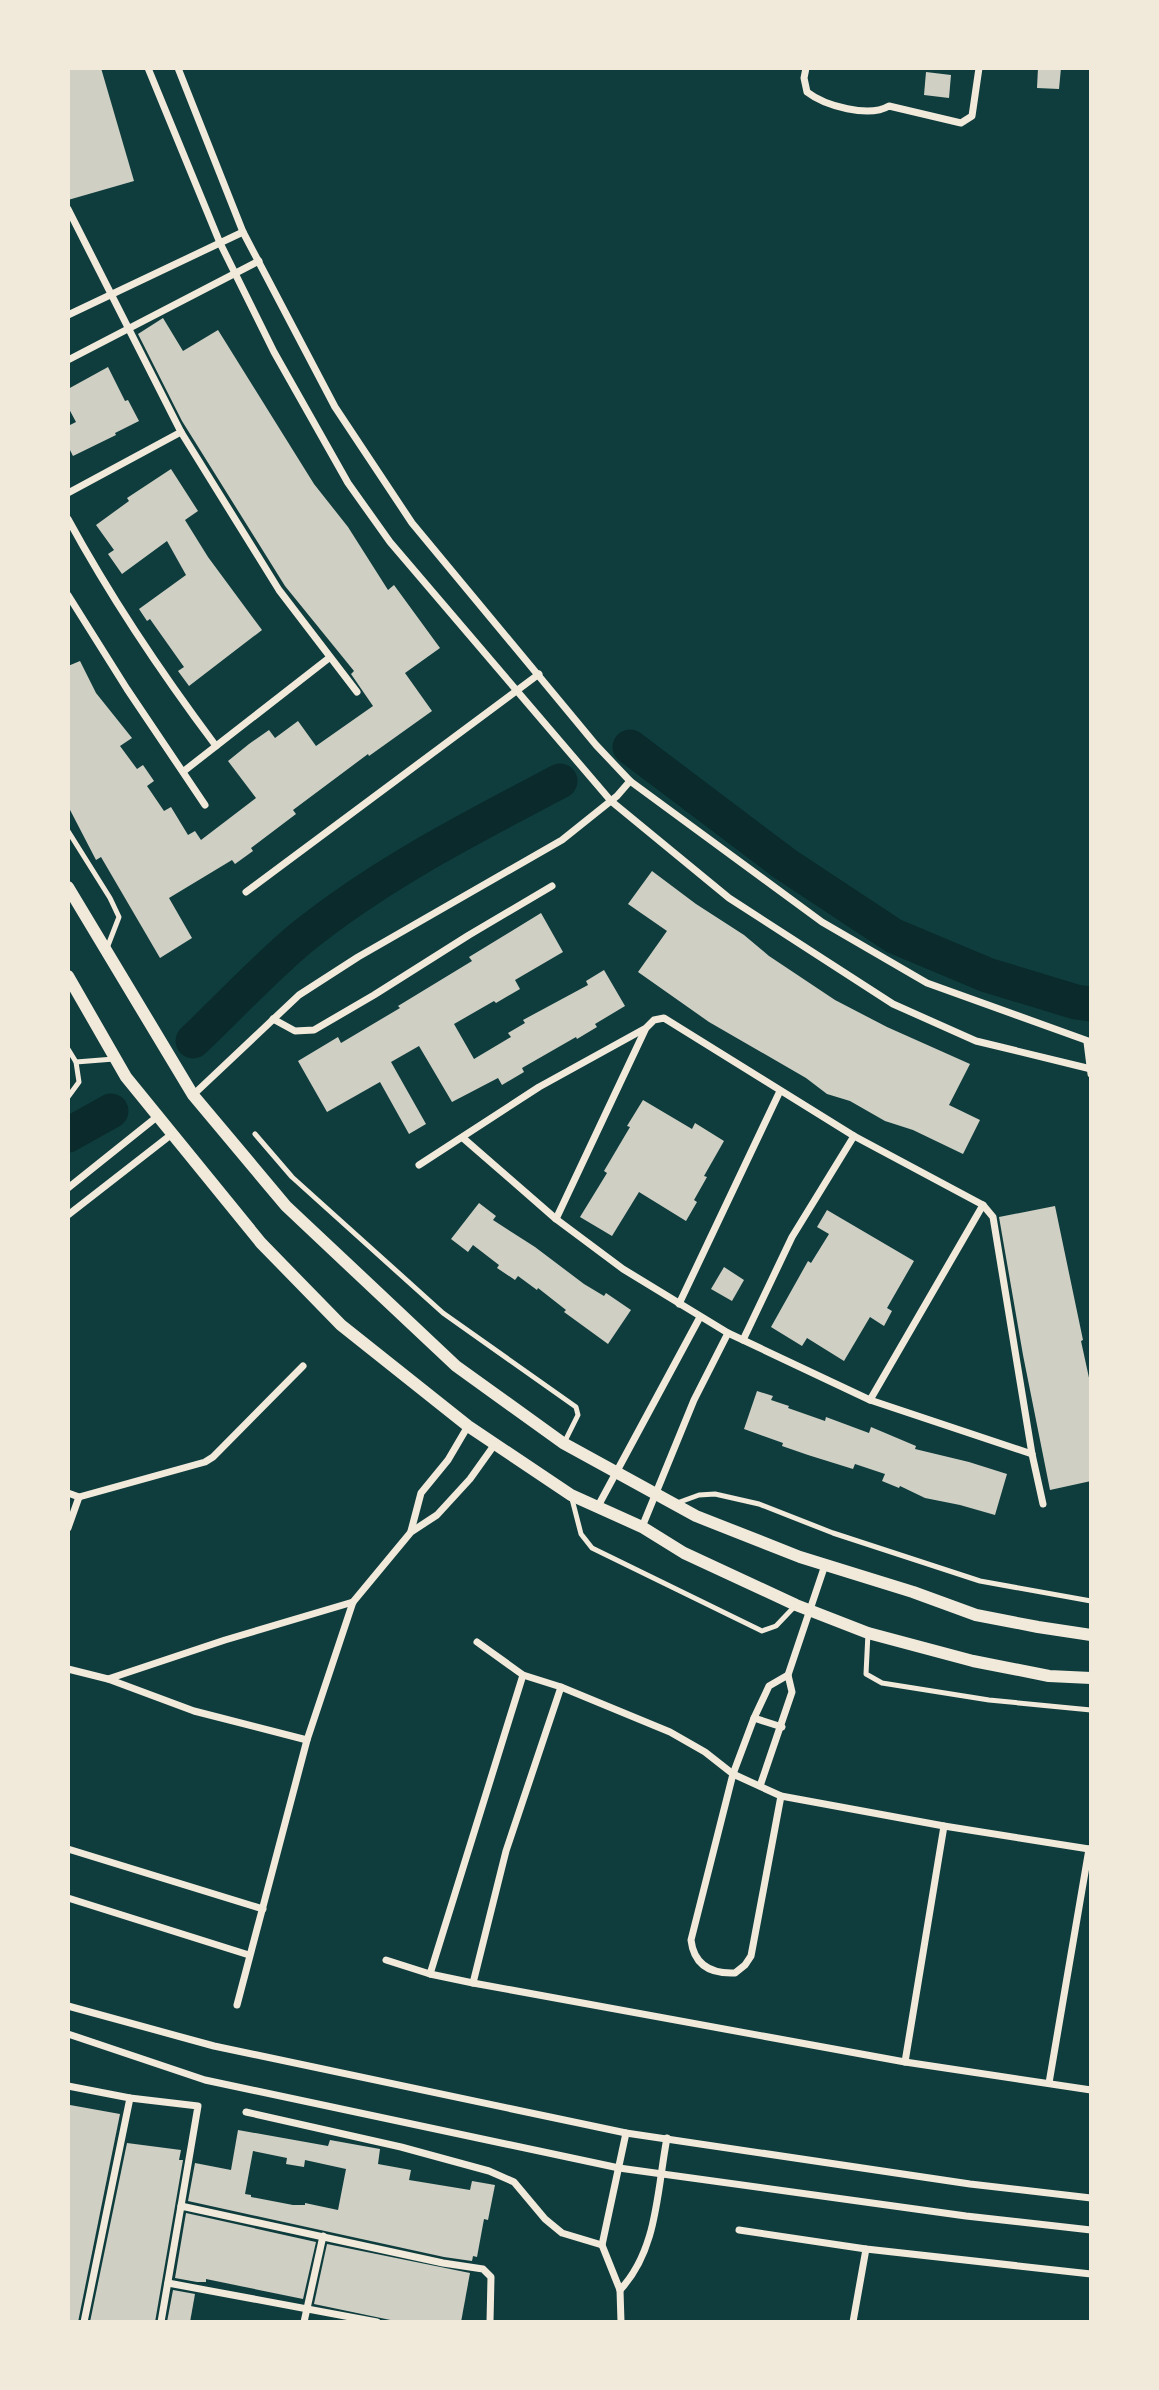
<svg xmlns="http://www.w3.org/2000/svg" width="1159" height="2390" viewBox="0 0 1159 2390" font-family="Montserrat,sans-serif">
	<style>
		.lines { fill: none; stroke-linecap: round; stroke-linejoin: round }
		.river { stroke: #0a2a2b; stroke-width: 35 }
		.building { fill: #cfcfc3; fill-rule: evenodd }
		.service { stroke: #f1e9da; stroke-width: 5 }
		.minor { stroke: #f1e9da; stroke-width: 7 }
		.tertiary { stroke: #f1e9da; stroke-width: 12 }
	</style>
	<rect width="100%" height="100%" fill="#0f3d3e"/>
	<g class="lines">
		<!-- river -->
		<g class="river">
			<path d="M630 747 785 864 894 936 987 975 1076 1002 1091 1004"/>
			<path d="M193 1041C229 1007 263 970 301 938 380 874 471 828 560 781"/>
			<path d="M68 1135 111 1111"/>
		</g>
	</g>
	<!-- building -->
	<g class="building">
		<path d="M68 68H101L134 181 68 200Z"/>
		<path d="M1038 68H1061L1059 89 1037 88Z"/>
		<path d="M926 72 951 75 949 98 924 95Z"/>
		<path d="M163 318 183 351 218 330 314 484 348 527 388 590 394 585 440 648 405 673 432 711 369 756 368 754 293 810 296 814 251 848 253 851 235 864 232 860 169 898 192 938 160 958 101 857 96 860 68 806V666L80 661 96 693 132 738 120 746 137 769 143 765 154 781 147 786 164 811 171 807 188 835 195 831 201 840 256 798 228 761 249 744 269 730 275 738 298 721 316 746 373 706 351 674 354 671 285 586 182 421 138 334Z"/>
		<path d="M108 367 125 401 128 400 139 421 115 433 116 435 73 456 68 446V426L76 422 68 407V389Z"/>
		<path d="M171 469 198 511 185 520 208 557 262 630 189 686 178 671 184 667 150 619 147 621 139 609 186 575 167 541 122 574 108 554 114 550 96 525 129 501 127 498Z"/>
		<path d="M652 871 696 904 744 935 769 956 835 1000 887 1027 970 1064 949 1105 980 1120 963 1154 913 1130 885 1121 850 1101 827 1094 806 1078 709 1022 638 972 667 931 628 904Z"/>
		<path d="M541 913 563 952 515 980 520 989 496 1003 494 1001 454 1024 474 1059 511 1037 508 1033 525 1023 523 1020 588 985 586 981 604 970 625 1006 595 1024 597 1027 577 1039 576 1037 522 1068 524 1072 502 1085 498 1078 452 1102 419 1046 391 1062 426 1124 409 1134 380 1082 327 1112 298 1061 338 1037 341 1043 400 1008 398 1006 472 961 469 957Z"/>
		<path d="M643 1100 692 1129 695 1123 724 1141 704 1176 707 1177 694 1200 697 1202 686 1221 639 1192 612 1236 580 1217 607 1173 604 1171 630 1127 627 1126Z"/>
		<path d="M479 1203 496 1216 493 1220 535 1247 584 1284 604 1296 606 1293 631 1310 608 1344 564 1312 566 1310 538 1288 537 1290 518 1276 515 1280 497 1268 499 1265 473 1245 468 1252 451 1239Z"/>
		<path d="M1055 1206 1083 1340 1081 1341 1091 1387V1481L1050 1490 1023 1355 999 1217Z"/>
		<path d="M827 1210 914 1261 887 1308 892 1311 884 1326 870 1317 844 1361 807 1338 802 1346 771 1327 808 1261 811 1263 829 1234 817 1227Z"/>
		<path d="M724 1267 744 1280 732 1301 711 1289Z"/>
		<path d="M757 1391 773 1396 771 1400 789 1406 788 1408 825 1421 826 1417 869 1433 871 1427 916 1446 915 1449 969 1462 1007 1474 995 1515 960 1505 925 1498 900 1486 899 1488 882 1481 885 1474 855 1464 853 1469 808 1455 782 1446 783 1443 744 1429Z"/>
		<path d="M70 2105 120 2114 78 2322H68V2115Z"/>
		<path d="M238 2130 328 2146 330 2140 380 2149 378 2164 411 2170 409 2180 470 2190 472 2181 495 2185 488 2220 484 2219 477 2257 473 2256 472 2261 444 2257 188 2201 195 2163 231 2170ZM253 2151 287 2158 286 2164 304 2167 305 2160 346 2169 338 2210 305 2203V2205H293L251 2197V2195L245 2194Z"/>
		<path d="M127 2143 181 2150 179 2160H183L155 2322H90Z"/>
		<path d="M186 2213 316 2242 303 2299 206 2279V2282H197L175 2278Z"/>
		<path d="M327 2244 470 2273 461 2322H400L314 2304Z"/>
		<path d="M173 2290 195 2294 190 2322H167Z"/>
	</g>
	<g class="lines">
		<!-- service -->
		<g class="service">
			<path d="M68 831 110 898 119 917 107 948"/>
			<path d="M68 1049 76 1062 79 1082 68 1097"/>
			<path d="M76 1062 114 1059"/>
			<path d="M255 1134 292 1177 443 1313 576 1407 578 1415 564 1443"/>
			<path d="M572 1499 581 1534 592 1548 762 1631 776 1626 796 1605"/>
			<path d="M677 1503 699 1495 715 1494 759 1504 833 1533 980 1581 1091 1601"/>
			<path d="M868 1633 866 1674 882 1683 989 1700 1091 1710"/>
		</g>
		<!-- minor -->
		<g class="minor">
			<path d="M148 68 220 243 274 352 348 483 390 542 611 801 729 898 893 1004 976 1041 1091 1069"/>
			<path d="M178 68 243 232 335 407 412 523 596 745 630 781 822 922 927 983 1091 1042"/>
			<path d="M806 68 804 78 807 92C825 106 869 118 889 106L961 123 972 116 979 68"/>
			<path d="M68 209 181 432 279 590 357 692"/>
			<path d="M68 315 243 232"/>
			<path d="M68 360 259 261"/>
			<path d="M68 493 181 432"/>
			<path d="M68 519C111 598 162 674 216 746"/>
			<path d="M68 595 127 689 205 805"/>
			<path d="M184 771 329 658"/>
			<path d="M246 892 539 674"/>
			<path d="M273 1019 295 1031 314 1030 374 995 469 935 552 886"/>
			<path d="M1087 1042 1091 1074"/>
			<path d="M193 1095 299 995 358 957 562 840 617 796 630 781"/>
			<path d="M463 1138 556 1219 623 1269 728 1333 870 1400 1032 1454"/>
			<path d="M419 1165 539 1087 646 1028 654 1020 664 1018 854 1136 983 1205 993 1217 1032 1454 1043 1504"/>
			<path d="M68 1188 158 1116"/>
			<path d="M68 1215 172 1134"/>
			<path d="M556 1219 645 1030"/>
			<path d="M679 1304 780 1091"/>
			<path d="M743 1340 792 1237 854 1136"/>
			<path d="M870 1400 983 1205"/>
			<path d="M68 1493 79 1497 205 1462 213 1457 303 1366"/>
			<path d="M597 1508 700 1317"/>
			<path d="M642 1527 694 1400 728 1333"/>
			<path d="M68 1528 79 1497"/>
			<path d="M411 1531 421 1493 448 1460 468 1426"/>
			<path d="M477 1642 523 1675 561 1687 670 1732 705 1752 733 1774 781 1796 944 1826 1089 1849"/>
			<path d="M68 1669 108 1679 194 1711 307 1740"/>
			<path d="M788 1675 825 1565"/>
			<path d="M108 1679 225 1640 353 1602"/>
			<path d="M754 1718 782 1727"/>
			<path d="M760 1786 792 1692 788 1675 769 1686 754 1718 733 1774 691 1940C694 1965 711 1974 735 1973L745 1965 751 1956 781 1796"/>
			<path d="M68 1849 263 1909"/>
			<path d="M68 1898 249 1955"/>
			<path d="M386 1960 430 1974 473 1983 905 2062 1091 2090"/>
			<path d="M430 1974 523 1675"/>
			<path d="M473 1983 506 1851 561 1687"/>
			<path d="M237 2005 307 1740 353 1602 411 1532 437 1515 470 1479 495 1444"/>
			<path d="M68 2006 214 2046 626 2133 970 2184 1091 2198"/>
			<path d="M68 2034 205 2080 619 2168 966 2216 1091 2230"/>
			<path d="M905 2062 944 1826"/>
			<path d="M1049 2083 1089 1849"/>
			<path d="M68 2086 130 2098 198 2106 181 2206"/>
			<path d="M246 2112 401 2147 489 2171 514 2182 545 2219 562 2233 602 2245"/>
			<path d="M739 2230 866 2249 1091 2274"/>
			<path d="M168 2283 377 2322"/>
			<path d="M620 2290C658 2250 657 2189 667 2138"/>
			<path d="M84 2322 130 2098"/>
			<path d="M161 2322 181 2206 443 2263 483 2269 491 2277 490 2322"/>
			<path d="M304 2322 323 2236"/>
			<path d="M621 2322 620 2290 602 2245 626 2133"/>
			<path d="M853 2322 866 2249"/>
		</g>
		<!-- tertiary -->
		<g class="tertiary">
			<path d="M68 887 193 1095 286 1206 456 1366 563 1443 696 1516 800 1557 913 1592 976 1615 1038 1627 1091 1635"/>
			<path d="M68 976 126 1077 261 1243 341 1325 468 1426 571 1495 642 1527 684 1553 796 1605 868 1633 973 1661 1049 1676 1091 1678"/>
		</g>
	</g>
	<!-- border -->
	<rect width="1159" height="2390" fill="none" stroke="#f1e9da" stroke-width="140"/>
</svg>
